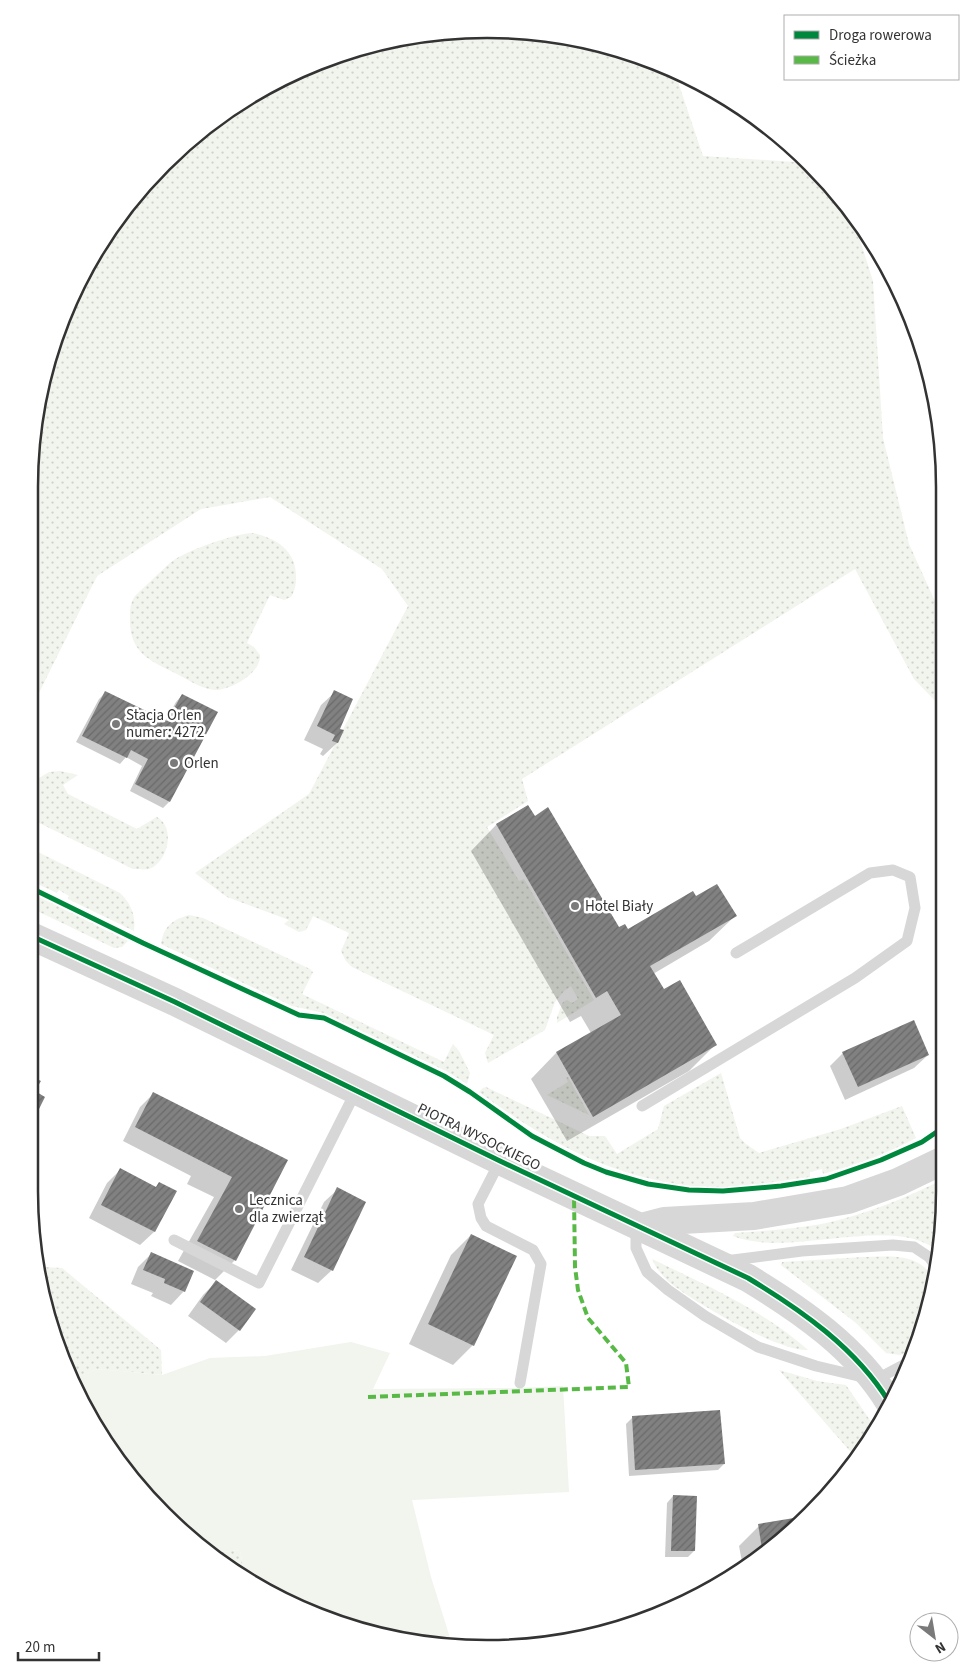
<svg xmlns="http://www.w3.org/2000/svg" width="974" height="1677" viewBox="0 0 974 1677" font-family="'Source Sans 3',sans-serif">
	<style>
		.grass { fill: url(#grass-dots) }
		.green { fill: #f1f5ed }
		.shadow { fill: #0003 }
		.building { fill: url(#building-hatch) }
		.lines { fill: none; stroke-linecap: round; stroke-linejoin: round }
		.service { stroke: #d7d7d7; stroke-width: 11 }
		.tertiary { stroke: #d7d7d7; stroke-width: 28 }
		.quiet { stroke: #58b947; stroke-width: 4; stroke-dasharray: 8 4; stroke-linecap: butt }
		.cycleway-casing { stroke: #fff; stroke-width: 8 }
		.cycleway { stroke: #00873e; stroke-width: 5 }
		.poi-dot { fill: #7a7a7a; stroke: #fff; stroke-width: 2 }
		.labels { text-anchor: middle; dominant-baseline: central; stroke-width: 5; stroke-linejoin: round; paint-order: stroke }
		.poi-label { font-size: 15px; fill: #333; stroke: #fff; text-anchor: start }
		.street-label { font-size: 15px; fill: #333; stroke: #fff }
		.rim { fill: none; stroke: #333; stroke-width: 2.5 }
	</style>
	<defs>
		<pattern id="grass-dots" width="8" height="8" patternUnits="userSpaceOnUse" patternTransform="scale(1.25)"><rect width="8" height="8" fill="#f1f5ed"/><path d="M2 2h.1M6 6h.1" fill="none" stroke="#cfd2cc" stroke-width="1.8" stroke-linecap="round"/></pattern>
		<pattern id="building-hatch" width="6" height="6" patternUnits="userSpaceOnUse" patternTransform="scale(1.25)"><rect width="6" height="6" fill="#818181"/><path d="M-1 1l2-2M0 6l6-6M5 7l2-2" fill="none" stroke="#6a6a6a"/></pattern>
	</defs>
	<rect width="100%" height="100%" fill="#fff"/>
	<!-- grass -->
	<g class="grass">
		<path d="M487 29 576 38 662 64 674 70 703 156 810 163 853 218 873 281 883 438 909 544 944 621V710L914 679 855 569 522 779 528 801 487 827 519 881 524 879 594 1000 557 1023V1017L563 1002 567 1000 572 1003 578 999 571 986 564 991 555 1002 545 1030 488 1063 485 1053 494 1035 352 967 346 961 341 951 349 933 313 916 306 930 299 932 284 924 289 920 227 897 195 873 309 794 408 606 382 569 270 497 201 509 97 576 29 713 30 457 53 339 106 233 163 163 232 106 311 64 397 38Z"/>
		<path d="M253 533C276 538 297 551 296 578 296 585 295 590 291 597L284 600 270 595 247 643 254 647 260 655C261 673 232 689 216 690 203 690 189 680 177 674 150 661 129 653 130 618 130 611 130 603 135 596 142 589 150 582 157 575 163 570 168 564 174 560 189 550 236 533 253 533Z"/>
		<path d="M60 771 78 775 63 785 68 794 137 829 155 818 157 817C176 828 168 862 149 869 145 870 138 869 133 869L29 818V784L49 772Z"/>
		<path d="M29 850 38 852 120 893C131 903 136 916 134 931L68 899 69 896 59 890 57 893 29 880Z"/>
		<path d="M29 892 128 941 122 947 114 948 29 907Z"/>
		<path d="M189 915 203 918 310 969 313 972 302 994 444 1062 453 1044 459 1051 470 1073 467 1084 446 1071 324 1013 292 1006 161 944C164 926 172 920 189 915Z"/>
		<path d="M721 1073 740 1138 746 1144 759 1153 841 1129 902 1106 916 1138C887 1154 855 1165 823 1174L822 1169 810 1172V1177C777 1181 736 1189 704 1187 617 1181 548 1143 479 1092L483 1088 486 1087 589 1136H605L617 1154 658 1129 664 1106Z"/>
		<path d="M568 1077 589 1115 547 1095 568 1082 566 1078Z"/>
		<path d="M944 1179V1220L938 1251C892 1213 791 1259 733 1236L735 1233C764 1231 794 1229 822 1224 865 1215 906 1198 944 1179Z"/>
		<path d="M863 1257C889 1257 918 1252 933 1278L921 1338 915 1349 900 1355 886 1353 856 1323 781 1265 782 1262Z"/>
		<path d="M652 1259C706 1285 763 1310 808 1350 779 1352 690 1300 668 1281 661 1274 656 1268 652 1259Z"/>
		<path d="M42 1267 62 1268 161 1350 162 1375 97 1369 75 1378 53 1337Z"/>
		<path d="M779 1370 817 1381 846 1385 876 1429 868 1444 856 1458Z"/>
		<path d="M240 1550 245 1577 232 1571 213 1553Z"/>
	</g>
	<!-- green -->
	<path class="green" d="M351 1342 390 1353 373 1389 517 1388 563 1386 569 1492 412 1500 431 1577 451 1641 368 1633 245 1577 240 1550 213 1553 123 1469 75 1378 97 1369 162 1375 210 1358 265 1356Z"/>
	<!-- shadow -->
	<g class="shadow">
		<path d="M335 692 338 729 342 731 337 743 323 756 320 754 323 749 304 740 321 705Z"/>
		<path d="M105 693 165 721 176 702 182 695 216 713 169 802 163 808 130 791 142 766 126 757 120 764 76 742 99 699Z"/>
		<path d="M527 806 618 929 628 931 696 897 735 916 709 941 653 974 663 990 715 1045 689 1071 567 1141 531 1079 556 1053 591 1033 581 1016 570 1022 471 851 496 825Z"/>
		<path d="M944 968V996H942L940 973Z"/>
		<path d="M843 1053 928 1055 914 1068 845 1100 830 1066Z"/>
		<path d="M29 1076 39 1081 34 1092 32 1120 29 1124Z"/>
		<path d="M153 1094 286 1160 235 1260 215 1280 178 1261 214 1197 187 1184 191 1176 123 1141 140 1107Z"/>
		<path d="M120 1170 155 1188 159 1183 175 1191 154 1232 140 1245 89 1218 107 1183Z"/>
		<path d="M338 1189 332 1270 318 1283 291 1270 324 1202Z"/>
		<path d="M471 1235 473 1345 453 1365 409 1344 451 1255Z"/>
		<path d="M151 1254 184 1291 171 1305 151 1296 153 1293 131 1284 138 1267Z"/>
		<path d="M216 1282 239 1330 226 1343 188 1316 203 1295Z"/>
		<path d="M633 1417 724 1464 718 1470 629 1476 626 1424Z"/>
		<path d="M673 1496 694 1551 688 1557H665L667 1503Z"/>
		<path d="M799 1519 766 1553 743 1567 739 1546 759 1526Z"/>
	</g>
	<!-- building -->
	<g class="building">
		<path d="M334 690 353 699 340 729 344 730 338 743 332 741 335 735 317 726Z"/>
		<path d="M105 691 167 721 182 694 218 712 170 802 135 784 148 759 131 750 127 758 82 736Z"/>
		<path d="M528 805 535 816 548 807 619 927 625 924 628 929 693 891 696 896 717 884 737 916 650 966 664 989 680 980 717 1045 593 1117 556 1052 621 1015 607 991 596 998 496 824Z"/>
		<path d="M914 1020 929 1055 858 1087 842 1052Z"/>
		<path d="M29 1075 41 1081 35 1091 45 1097 33 1121 29 1119Z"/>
		<path d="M153 1092 288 1160 236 1261 197 1241 232 1177 135 1127Z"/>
		<path d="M120 1168 156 1187 159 1182 177 1191 155 1232 101 1205Z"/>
		<path d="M337 1187 366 1202 333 1271 304 1257Z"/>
		<path d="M471 1234 517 1256 474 1346 428 1324Z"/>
		<path d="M151 1252 194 1271 185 1292 164 1283 165 1279 143 1270Z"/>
		<path d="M216 1280 256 1309 240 1331 200 1302Z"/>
		<path d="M720 1410 725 1464 635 1470 632 1416Z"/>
		<path d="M673 1495 697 1496 695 1551H671Z"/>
		<path d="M800 1517 766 1553 763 1555 758 1524Z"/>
	</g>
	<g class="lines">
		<!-- service -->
		<g class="service">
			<path d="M642 1106 855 978 907 941 915 908 910 877 893 870 870 873 736 953"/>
			<path d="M500 1161 478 1204 481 1218 486 1226 533 1250 541 1264 520 1383"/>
			<path d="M641 1227 636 1236V1248L647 1272 668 1290 705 1316 758 1347 816 1366 875 1380 909 1362"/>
			<path d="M174 1240 259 1283 356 1091"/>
			<path d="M725 1261 802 1251 893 1245 914 1247 929 1257 935 1265"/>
		</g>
		<!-- tertiary -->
		<g class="tertiary">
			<path d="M29 935 175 1002 500 1161 748 1278C801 1310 856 1348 889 1402"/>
			<path d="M641 1227 664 1221 754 1216 848 1200 898 1182 944 1160"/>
		</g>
		<!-- quiet -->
		<path class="quiet" d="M368 1397 629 1387 626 1363 588 1318 578 1290 575 1267 574 1196"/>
		<defs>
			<g id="cycleway">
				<path d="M29 887 143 943 299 1015 324 1018 444 1076 470 1092 532 1136 584 1163 606 1172 648 1184 689 1190 723 1191 781 1186 826 1179 881 1160 922 1142 944 1127"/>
				<path d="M29 935 175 1002 500 1161 748 1278C801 1310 856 1348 889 1402"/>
			</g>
		</defs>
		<!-- cycleway casing -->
		<use href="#cycleway" class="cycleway-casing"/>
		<!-- cycleway -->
		<use href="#cycleway" class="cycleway"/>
	</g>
	<!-- markers -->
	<g class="poi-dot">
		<circle cx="116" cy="724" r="5"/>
		<circle cx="174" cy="763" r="5"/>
		<circle cx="575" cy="906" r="5"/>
		<circle cx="239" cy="1209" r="5"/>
	</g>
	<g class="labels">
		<!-- poi labels -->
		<g class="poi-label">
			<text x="126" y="715">Stacja Orlen<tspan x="126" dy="17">numer: 4272</tspan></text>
			<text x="184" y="763">Orlen</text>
			<text x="585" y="906">Hotel Biały</text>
			<text x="249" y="1200">Lecznica<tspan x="249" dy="17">dla zwierząt</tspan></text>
		</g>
		<!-- street labels -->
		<g class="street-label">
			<text transform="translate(479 1137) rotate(26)">PIOTRA WYSOCKIEGO</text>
		</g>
	</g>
	<!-- crop -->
	<path d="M0 0H974V1677H0ZM487 38H487A449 449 0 0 1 936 487V1191A449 449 0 0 1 487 1640H487A449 449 0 0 1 38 1191V487A449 449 0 0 1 487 38Z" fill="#fff" fill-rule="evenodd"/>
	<path class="rim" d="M487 38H487A449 449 0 0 1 936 487V1191A449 449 0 0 1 487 1640H487A449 449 0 0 1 38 1191V487A449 449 0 0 1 487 38Z"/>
	<!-- legend -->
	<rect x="784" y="15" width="175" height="65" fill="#ffffff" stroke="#adadad"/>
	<rect x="794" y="31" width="25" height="8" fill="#00873e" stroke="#adadad"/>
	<text x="829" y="40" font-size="15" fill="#333333">Droga rowerowa</text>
	<rect x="794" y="56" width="25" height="8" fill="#58b947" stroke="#adadad"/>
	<text x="829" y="65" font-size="15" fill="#333333">Ścieżka</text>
	<!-- north arrow -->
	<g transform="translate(934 1637) rotate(149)"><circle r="24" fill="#ffffff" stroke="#adadad"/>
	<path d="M0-4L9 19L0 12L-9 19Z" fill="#7a7a7a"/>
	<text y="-8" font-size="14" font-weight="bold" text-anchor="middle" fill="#333333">N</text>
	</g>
	<!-- scale -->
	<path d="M18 1652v8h81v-8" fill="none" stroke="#333333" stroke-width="2.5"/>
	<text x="25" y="1652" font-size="15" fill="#333333" stroke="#ffffff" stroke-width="4" paint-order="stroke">20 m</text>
</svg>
